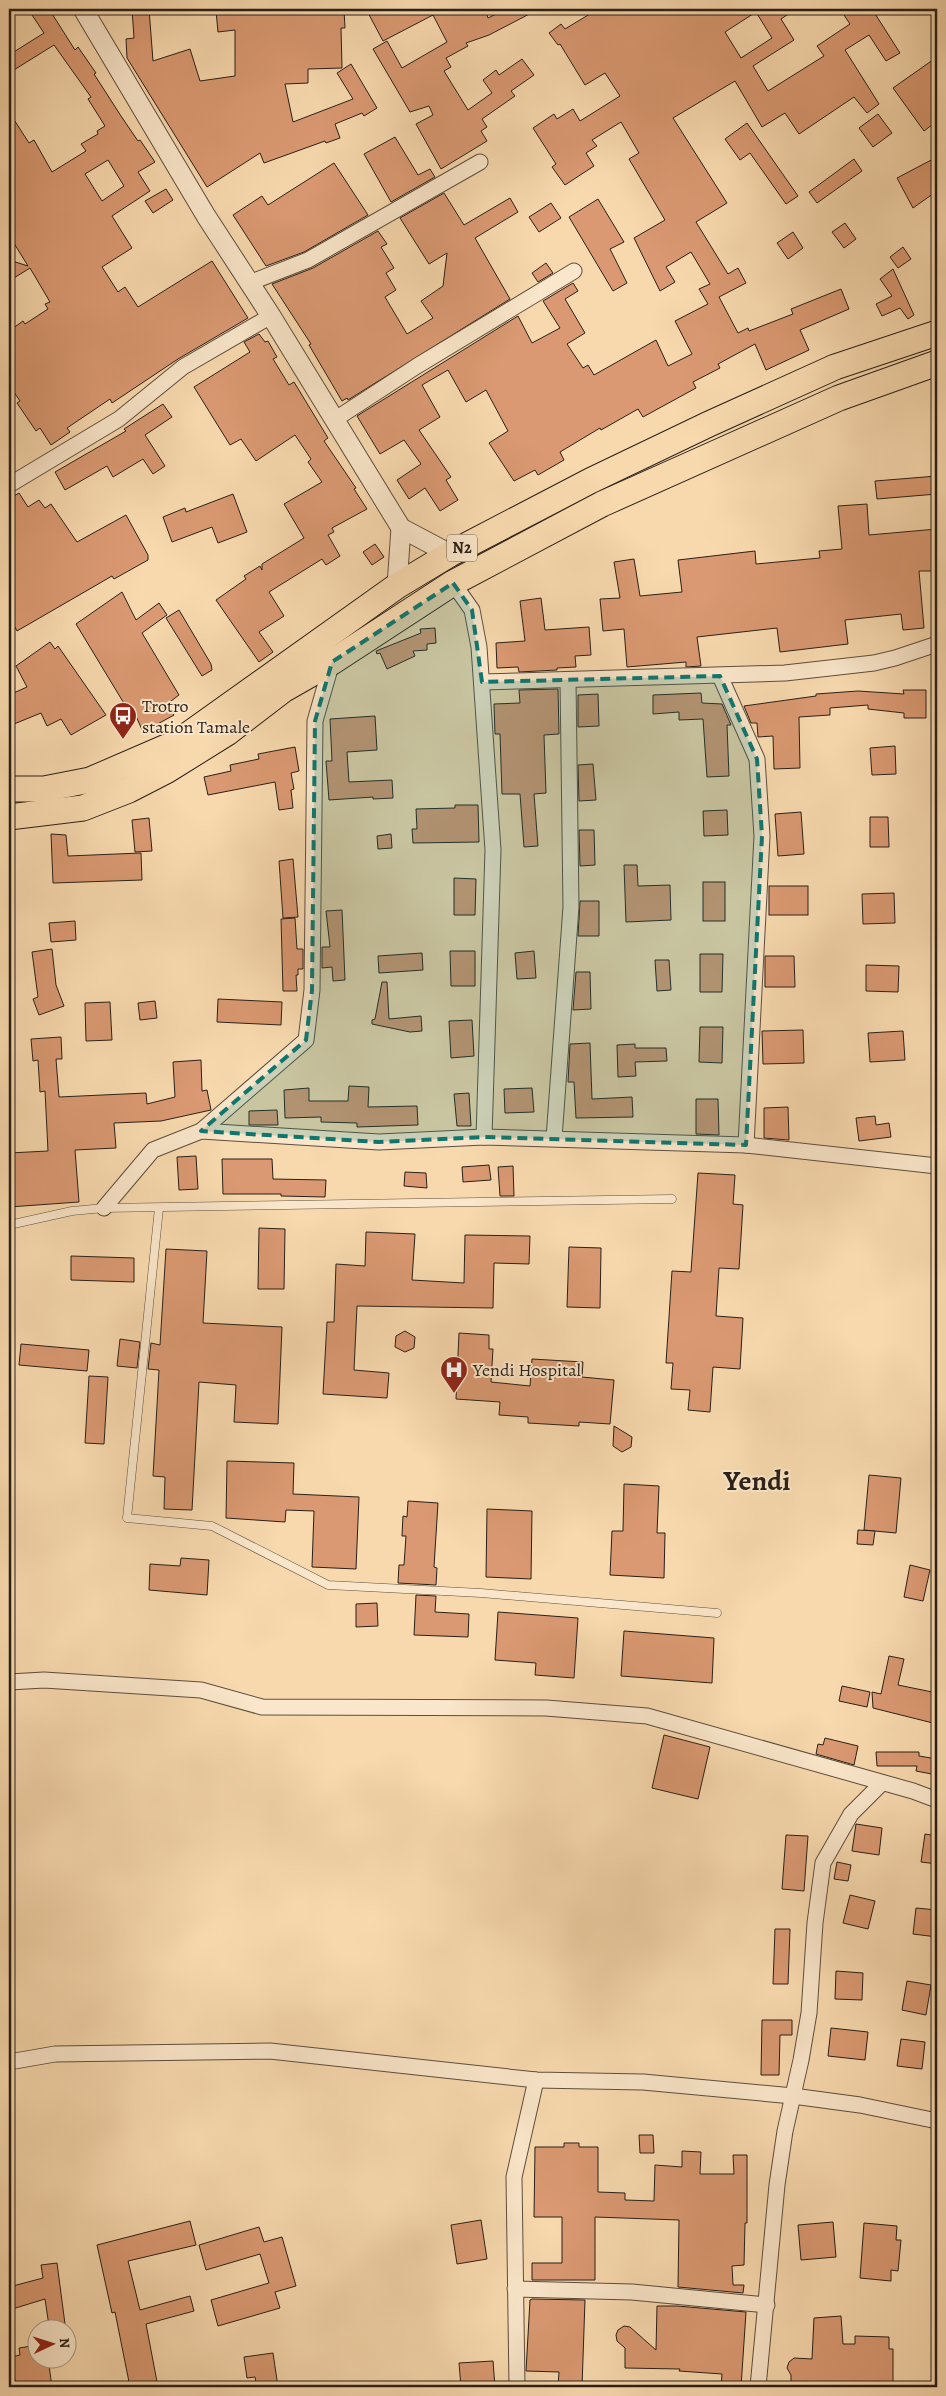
<svg xmlns="http://www.w3.org/2000/svg" width="946" height="2396" viewBox="0 0 946 2396" font-family="Alegreya,serif">
	<style>
		.building { fill: #da9972; stroke: #291f18; fill-rule: evenodd }
		.lines { fill: none; stroke-linecap: round; stroke-linejoin: round }
		.service-casing { stroke: #5d4e3e; stroke-width: 9 }
		.minor-casing { stroke: #5d4e3e; stroke-width: 17 }
		.tertiary-casing { stroke: #5d4e3e; stroke-width: 21 }
		.trunk-casing { stroke: #291f18; stroke-width: 27 }
		.service { stroke: #fae6ca; stroke-width: 8 }
		.minor { stroke: #fae6ca; stroke-width: 15 }
		.tertiary { stroke: #fae6ca; stroke-width: 19 }
		.trunk { stroke: #f8d9ae; stroke-width: 25 }
		.marked { fill: #0f766e; fill-opacity: 0.2; stroke: #0f766e; stroke-width: 4; stroke-dasharray: 10 6; stroke-linejoin: round }
		.labels { text-anchor: middle; dominant-baseline: central; stroke-width: 4; stroke-linejoin: round; paint-order: stroke }
		.shield { fill: #fae6ca; stroke: #685b4d; stroke-width: 1 }
		.shield-label { font-size: 16px; font-weight: bold; fill: #291f18 }
		.poi-label { font-size: 18px; fill: #291f18; stroke: #fae6ca; text-anchor: start }
		.town-label { font-size: 28px; font-weight: bold; fill: #291f18; stroke: #fae6ca }
	</style>
	<rect width="100%" height="100%" fill="#f8d9ae"/>
	<filter id="stains"><feTurbulence type="fractalNoise" baseFrequency=".004" numOctaves="4"/><feColorMatrix values="0 0 0 0 .2 0 0 0 0 .09 0 0 0 0 .02 0 0 0 .5 -.17"/></filter>
	<radialGradient id="worn" r=".72"><stop offset=".6" stop-color="#630" stop-opacity="0"/><stop offset="1" stop-color="#630" stop-opacity=".3"/></radialGradient>
	<!-- building -->
	<g class="building">
		<path d="M28 9H49L75 50 78 47 96 73 94 74 121 116 138 141 140 140 155 162 138 172 150 191 112 216 132 248 102 267 118 292 125 287 138 307 212 261 248 318 178 359 112 403 110 399 67 428 70 432 51 445 40 428 36 431 17 403 20 401 9 385V331L23 321 25 324 48 309 45 304 50 302 30 268 9 281V260L28 266 9 235V112L29 143 34 140 52 172 86 151 81 144 98 134 97 131 105 126 88 99 91 97 54 45 9 73V55L44 33ZM108 160 124 186 102 201 85 174Z"/>
		<path d="M132 9H149L153 61 190 49 200 81 235 76V30L218 32 216 11 238 10 239 14 270 13V9H344L345 28H341L342 68 308 69V83L285 84 293 122 353 99 337 73 351 64 377 108 364 116 362 113 335 124 340 138 326 143 325 141 264 163 260 153 207 187 127 58 126 39 134 38Z"/>
		<path d="M366 9H485L488 18 506 9H539L489 35 466 43 468 46 446 58 451 67 444 71 468 110 492 93 483 80 496 70 499 75 522 59 534 75 511 91 515 96 482 119 487 127 481 131 487 141 441 169 416 124 433 115 429 106 410 112 373 49 387 41 402 68 447 42 433 15 383 41Z"/>
		<path d="M598 9H796L781 19 794 40 753 66 768 91 824 56 817 46 850 24 840 9H872L900 53 886 61 869 35 845 50 879 104 867 113 854 97 799 134 785 113 762 127 735 81 673 118 727 203 696 222 728 274 738 268 746 283 719 297 738 333 748 328 749 331 793 314 791 309 841 289 849 309 800 330 809 350 766 370 755 344 718 364 720 368 693 382 696 388 643 417 638 409 601 430 600 428 560 452 564 460 538 475 535 470 514 481 489 443 508 431 486 390 466 402 448 370 422 385 440 417 419 430 451 477 446 480 458 500 440 511 425 488 409 499 397 480 421 464 404 440 380 454 357 416 518 316 532 343 560 328 543 301 573 283 578 291 565 299 585 333 567 344 583 368 588 365 594 375 656 340 668 366 692 354 675 321 708 304 699 289 710 284 691 252 666 267 675 282 660 291 634 238 665 220 629 159 639 153 621 122 592 140 597 146 586 153 594 166 565 185 552 167 556 164 533 128 554 114 557 119 573 109 580 121 620 96 605 73 585 85 560 44 558 45 549 33 561 24 565 29ZM756 12 772 38 741 58 725 32Z"/>
		<path d="M937 57V121L924 131 893 88Z"/>
		<path d="M878 114 892 133 873 147 859 128Z"/>
		<path d="M747 123 798 196 786 204 750 153 740 160 725 139Z"/>
		<path d="M395 137 418 175 430 169 435 177 391 202 364 154Z"/>
		<path d="M937 157V191L913 208 897 178Z"/>
		<path d="M854 159 862 171 817 203 809 192Z"/>
		<path d="M334 163 368 215 304 252 266 266 233 215 262 196 268 205Z"/>
		<path d="M166 189 173 200 153 213 145 201Z"/>
		<path d="M444 193 464 225 510 198 518 212 475 238 510 299 348 400 347 398 342 401 309 345 311 344 272 284 313 268 378 231 387 244 381 247 394 268 386 273 396 290 385 297 407 334 433 318 421 301 443 286 447 253 429 264 400 218Z"/>
		<path d="M598 199 624 242 610 249 627 283 613 291 569 217Z"/>
		<path d="M551 203 561 218 539 232 529 217Z"/>
		<path d="M845 223 856 239 844 248 832 232Z"/>
		<path d="M793 232 803 248 788 259 777 243Z"/>
		<path d="M903 247 911 259 898 268 890 257Z"/>
		<path d="M546 263 553 273 538 282 532 273Z"/>
		<path d="M893 269 914 315 908 319 900 308 882 316 876 304 892 296 880 279Z"/>
		<path d="M259 334 265 342 268 341 277 357 273 359 289 385 294 382 328 438 324 441 356 488 354 489 367 509 332 528 334 532 328 535 340 556 326 565 322 559 269 592 284 616 259 632 273 652 259 662 216 600 246 579 244 576 260 566 262 570V564L304 538 284 504 322 482 308 462 311 459 295 435 256 461 241 439 230 445 194 387 250 352 244 342Z"/>
		<path d="M163 404 172 417 145 435 165 466 153 474 143 459 113 477 107 466 65 490 55 472 126 431 124 429Z"/>
		<path d="M937 476V494L877 499 875 481Z"/>
		<path d="M19 493 28 507 39 500 45 508 51 504 77 542 126 515 148 555V560L114 579 112 576 17 631 9 616V499Z"/>
		<path d="M233 494 247 532 218 543 212 527 172 542 163 517 185 508 186 512Z"/>
		<path d="M867 504 869 535 937 529V571H919L924 628 903 630 901 614 845 620 848 644 780 652 777 628 697 637 701 666 686 667V662L627 667 624 629 603 631 600 599 620 598 614 562 634 559 640 596 682 592 678 560 755 551 756 564 820 558 819 551 842 549 838 506Z"/>
		<path d="M375 544 384 557 372 565 363 552Z"/>
		<path d="M122 592 136 620 159 603 167 615 142 633 179 695 167 704 174 715 143 732 132 707 128 710 76 624Z"/>
		<path d="M541 598 545 630 589 627 591 655 575 656 576 667 557 668V670L519 672 518 667 497 668 496 643 525 641 520 601Z"/>
		<path d="M179 610 211 664 212 670 202 676 166 618Z"/>
		<path d="M435 628 436 643 427 644V650L413 651 415 656 387 669 380 653 377 654 376 651 421 633 420 629Z"/>
		<path d="M50 642 55 649 58 646 106 715 71 735 61 719 47 726 41 713 9 726V695L27 687 16 666Z"/>
		<path d="M558 689 559 734 544 735 546 793 534 794 538 846 524 847 520 794H502L500 734H495L494 704 520 703 519 690Z"/>
		<path d="M903 690H926V718H904V713L868 709V705L830 708V715L799 717 800 768 774 769 773 736 758 737 757 723H751L744 706 816 696V694L858 691 904 694Z"/>
		<path d="M701 693 702 703 722 704 731 725H727L729 776 707 777 703 719 679 720V712L653 714V695Z"/>
		<path d="M598 694 599 726 578 727V695Z"/>
		<path d="M375 716 377 750 347 752 349 782 392 780 393 798 373 799V797L329 800 326 761H332L330 719Z"/>
		<path d="M895 746 896 774 872 775 870 748Z"/>
		<path d="M295 747 299 771 291 773 294 789 291 790 293 808 279 810 275 782 208 795 204 777 231 771 230 765 259 759 258 754Z"/>
		<path d="M593 764 596 800 579 801 578 765Z"/>
		<path d="M455 805H478L479 842 413 843 412 829H417L416 809 455 808Z"/>
		<path d="M727 810 728 835 704 836 703 811Z"/>
		<path d="M801 812 804 854 778 856 775 814Z"/>
		<path d="M870 817H888L889 847H870Z"/>
		<path d="M149 818 152 851 135 852 132 820Z"/>
		<path d="M579 830H594L595 865 580 866Z"/>
		<path d="M51 834 66 835 68 856 141 853 142 880 53 883Z"/>
		<path d="M391 834 392 848 378 849 377 836Z"/>
		<path d="M293 859 298 917 283 918 279 861Z"/>
		<path d="M624 865H637L638 886 670 885 671 920 626 922Z"/>
		<path d="M454 878 476 879 475 915H454Z"/>
		<rect x="703" y="882" width="22" height="39"/>
		<rect x="769" y="886" width="39" height="29"/>
		<path d="M894 893 895 923 863 924 862 894Z"/>
		<path d="M580 901H599V936H578Z"/>
		<path d="M342 910 345 980 333 981 332 967 322 968V947H330L326 911Z"/>
		<path d="M295 918 297 949H303V969H298V975H296L297 991H283L281 919Z"/>
		<path d="M75 921 76 940 51 942 49 923Z"/>
		<path d="M52 949 56 985 64 1006 39 1015 33 999 38 997 32 952Z"/>
		<path d="M450 951H475V986H451Z"/>
		<path d="M534 951 536 978 517 979 515 953Z"/>
		<path d="M422 953 423 970 379 973 378 956Z"/>
		<path d="M700 954H723L722 992H700Z"/>
		<path d="M765 956H794L795 987H765Z"/>
		<path d="M655 960H669L671 990 657 991Z"/>
		<path d="M866 965 899 966 898 992 866 991Z"/>
		<path d="M576 972H590L591 1009 573 1010Z"/>
		<path d="M382 982H387L389 1019 421 1016 422 1031 410 1032 372 1024V1020L375 1019Z"/>
		<path d="M218 999 282 1002 281 1025 217 1022Z"/>
		<path d="M155 1001 157 1018 140 1020 138 1003Z"/>
		<path d="M110 1002 112 1040 86 1041 85 1003Z"/>
		<path d="M472 1020 474 1056 451 1058 449 1021Z"/>
		<path d="M700 1027H723L722 1063 699 1062Z"/>
		<path d="M803 1030 804 1063 763 1064 762 1031Z"/>
		<path d="M903 1031 905 1060 870 1062 868 1033Z"/>
		<path d="M61 1037 62 1059H56L59 1097 146 1093 147 1104 175 1097 173 1062 201 1060 202 1091 207 1090 211 1110 161 1121 114 1123 116 1148 75 1150 79 1202 9 1207V1153L48 1151 45 1091 40 1092 38 1060 33 1061 31 1039Z"/>
		<path d="M590 1043 592 1099 632 1097 633 1117 576 1118 574 1082H568L570 1044Z"/>
		<path d="M635 1044V1048H666L667 1061 635 1062 636 1076 618 1077 617 1045Z"/>
		<path d="M349 1086 369 1087 368 1107 417 1106 418 1125 357 1127V1123L321 1122V1117L285 1118 284 1090 309 1088V1101H348Z"/>
		<path d="M532 1088 534 1112 505 1113 504 1089Z"/>
		<path d="M469 1093 471 1126H457L454 1094Z"/>
		<path d="M696 1099H718L719 1135 696 1134Z"/>
		<path d="M788 1107 789 1140 764 1138V1108Z"/>
		<path d="M277 1110 278 1125H249V1111Z"/>
		<path d="M875 1116 876 1125 889 1123 891 1137 859 1141 856 1118Z"/>
		<path d="M196 1156 198 1189 179 1190 177 1157Z"/>
		<path d="M222 1159H272L273 1179 326 1180 325 1197 281 1196V1194H223Z"/>
		<path d="M489 1165 491 1180 463 1182 462 1167Z"/>
		<path d="M513 1166 514 1196H500L498 1167Z"/>
		<path d="M405 1172 426 1173 427 1188 404 1186Z"/>
		<path d="M698 1173 735 1175 733 1204 743 1205 739 1269 719 1268 716 1316 743 1318 740 1369 713 1367 710 1412 688 1410 690 1390 671 1389 673 1363H666L672 1271 691 1272Z"/>
		<path d="M259 1228 285 1229 284 1289H258Z"/>
		<path d="M366 1232 415 1234 412 1280 464 1283 465 1235 530 1236 529 1264 494 1263 493 1308 357 1306 354 1370 389 1373 387 1398 323 1394 327 1322H334L336 1264 365 1266Z"/>
		<path d="M569 1247 601 1248 600 1308 567 1307Z"/>
		<path d="M166 1249 207 1251 203 1323 282 1327 278 1424 234 1422 236 1385 199 1382 192 1510 164 1509 165 1477 153 1476 159 1370 148 1369 151 1343 160 1345Z"/>
		<path d="M71 1256 134 1258V1282L71 1280Z"/>
		<path d="M405 1331 415 1337 414 1348 405 1352 395 1347 396 1336Z"/>
		<path d="M459 1333 489 1335V1349H493L491 1382 530 1386 532 1359 583 1362 582 1377 614 1380 610 1424 579 1422V1426L528 1423V1417L499 1415 500 1402 456 1399Z"/>
		<path d="M120 1339 140 1342 137 1368 117 1366Z"/>
		<path d="M21 1344 89 1350 87 1371 19 1365Z"/>
		<path d="M89 1376 108 1377 104 1444 85 1443Z"/>
		<path d="M614 1426 632 1437 631 1447 622 1452 613 1446Z"/>
		<path d="M227 1461 294 1463 293 1494 359 1497 356 1569 312 1567 314 1511 286 1510 285 1522 226 1518Z"/>
		<path d="M869 1475 901 1478 896 1533 864 1530Z"/>
		<path d="M624 1484 659 1486 657 1533H665L664 1578 610 1575 612 1531H623Z"/>
		<path d="M408 1501 438 1503 434 1567 437 1568 436 1585 398 1583 399 1565H404L406 1536H402L403 1516 407 1517Z"/>
		<path d="M487 1509 532 1511 531 1579 486 1577Z"/>
		<path d="M858 1530 875 1531 873 1545 857 1544Z"/>
		<path d="M181 1558 209 1560 207 1595 149 1590 150 1564 180 1566Z"/>
		<path d="M910 1565 930 1570 923 1601 904 1597Z"/>
		<path d="M416 1595 436 1596 435 1612 469 1614 468 1637 414 1635Z"/>
		<path d="M377 1603 378 1626 356 1627V1604Z"/>
		<path d="M498 1612 578 1618 574 1678 535 1675 536 1663 495 1660Z"/>
		<path d="M624 1631 714 1638 712 1683 621 1676Z"/>
		<path d="M889 1656 904 1659 898 1685 937 1693V1724L873 1708 872 1692 881 1694Z"/>
		<path d="M842 1686 870 1692 867 1707 839 1701Z"/>
		<path d="M664 1735 710 1747 698 1799 652 1788Z"/>
		<path d="M825 1738 858 1746 854 1765 816 1754 818 1744 823 1745Z"/>
		<path d="M876 1752H919V1756L937 1759V1775L916 1771 917 1766H877Z"/>
		<path d="M856 1824 882 1828 879 1855 852 1851Z"/>
		<path d="M925 1834 937 1836V1864L921 1862Z"/>
		<path d="M786 1835 808 1836 804 1891 782 1889Z"/>
		<path d="M837 1862 851 1865 848 1881 834 1879Z"/>
		<path d="M850 1895 875 1901 868 1929 843 1923Z"/>
		<path d="M916 1908 937 1910V1937L913 1934Z"/>
		<path d="M775 1929H790L788 1984H773Z"/>
		<path d="M836 1971 863 1973 862 2000 835 1999Z"/>
		<path d="M907 1981 931 1985 926 2015 902 2010Z"/>
		<path d="M762 2020H792V2035H780L779 2075H761Z"/>
		<path d="M831 2028 868 2032 865 2060 828 2056Z"/>
		<path d="M901 2039 925 2042 922 2069 897 2066Z"/>
		<path d="M639 2135H653L654 2153H640Z"/>
		<path d="M564 2143H579V2147H598V2192L625 2193V2200L654 2201 655 2165 682 2167V2151L701 2152 700 2174H734L733 2155H747V2223H745L744 2265 732 2266 733 2285H744L743 2293 678 2287 679 2220 595 2217V2280H532V2263H562V2217H534L535 2147H564Z"/>
		<path d="M481 2220 487 2259 457 2264 451 2225Z"/>
		<path d="M190 2221 196 2245 128 2261 140 2310 190 2296 194 2311 146 2324 158 2387H130L115 2312 112 2313 97 2245Z"/>
		<path d="M833 2222 836 2257 801 2260 798 2225Z"/>
		<path d="M864 2223 897 2226 896 2240H901L898 2271 891 2270V2281L860 2278Z"/>
		<path d="M259 2227 264 2242 282 2237 296 2286 275 2292 280 2308 218 2326 211 2300 269 2283 260 2254 206 2270 199 2245Z"/>
		<path d="M57 2263 65 2324 49 2326 45 2299 9 2310V2287L43 2278 41 2265Z"/>
		<path d="M532 2299 585 2300 582 2387H558L559 2372 526 2371 530 2300Z"/>
		<path d="M657 2306H677L746 2312 741 2387H721L722 2374 679 2371 680 2369 625 2368V2348L617 2341 616 2335 618 2330 624 2326 630 2327 656 2350Z"/>
		<path d="M841 2316 843 2344H855V2336L889 2337V2349H893V2386H876V2383L847 2382V2387H791V2375L787 2368 789 2362 794 2358 812 2359 814 2318Z"/>
		<path d="M38 2345V2358H48L52 2387H16L11 2357 20 2355 19 2348Z"/>
		<path d="M273 2353 278 2387H257L255 2377 247 2378 244 2357Z"/>
		<path d="M493 2361 495 2387H461L459 2363Z"/>
	</g>
	<g class="lines">
		<defs>
			<g id="service">
				<path d="M159 1208 127 1518 212 1526 328 1585 481 1593 717 1613"/>
				<path d="M9 1225 72 1211 104 1208 672 1199"/>
			</g>
			<g id="minor">
				<path d="M249 283 308 260 480 162"/>
				<path d="M334 420 417 366 574 271"/>
				<path d="M9 485 119 419 183 367 271 316"/>
				<path d="M453 583 472 610 479 647 493 850 484 1137"/>
				<path d="M720 676 757 759 762 836 746 1145"/>
				<path d="M482 682 785 673 874 663 895 658 937 644"/>
				<path d="M201 1131 306 1040 312 990 315 721 332 662"/>
				<path d="M554 1138 571 907 568 680"/>
				<path d="M104 1208 153 1150 201 1131 379 1142 484 1137 746 1145 937 1166"/>
				<path d="M9 1682 44 1680 201 1690 262 1707 546 1708 647 1716 913 1791 937 1800"/>
				<path d="M9 2062 55 2054 270 2051 536 2080 643 2082 793 2096 860 2105 937 2121"/>
				<path d="M515 2289 632 2292 767 2305"/>
				<path d="M517 2387 514 2177 536 2080"/>
				<path d="M758 2387 777 2185 785 2131 801 2060 809 2013 815 1923 823 1863 851 1814 881 1784"/>
			</g>
			<g id="tertiary">
				<path d="M83 9 206 216 271 316 401 528 450 554"/>
				<path d="M397 586 401 528"/>
			</g>
			<g id="trunk">
				<path d="M9 789H44L90 780 178 742 397 586 450 554 590 481 709 424 835 367 937 333"/>
				<path d="M9 817 83 808 129 790 166 771 227 733 283 690 332 662 453 583 602 504 839 398 937 363"/>
			</g>
		</defs>
		<!-- service casing -->
		<use href="#service" class="service-casing"/>
		<!-- minor casing -->
		<use href="#minor" class="minor-casing"/>
		<!-- tertiary casing -->
		<use href="#tertiary" class="tertiary-casing"/>
		<!-- trunk casing -->
		<use href="#trunk" class="trunk-casing"/>
		<!-- service -->
		<use href="#service" class="service"/>
		<!-- minor -->
		<use href="#minor" class="minor"/>
		<!-- tertiary -->
		<use href="#tertiary" class="tertiary"/>
		<!-- trunk -->
		<use href="#trunk" class="trunk"/>
	</g>
	<!-- marked area -->
	<path class="marked" d="M453 583 472 610 482 682 720 676 757 759 762 836 746 1145 484 1137 379 1142 201 1131 306 1040 312 990 315 721 332 662Z"/>
	<!-- icons -->
	<defs>
		<symbol id="bus-pin" viewBox="-11 -11 22 30"><path d="M0 17L-7.5 6A9.5 9.5 0 1 1 7.5 6Z" fill="#8f2418" stroke="#fae6ca"/><path d="M-5-6H5V4H4V6H2V4H-2V6H-4V4H-5ZM-3.5-4V0h7V-4ZM-3.5 1.2v1.5H-2V1.2ZM2 1.2v1.5H3.5V1.2Z" fill="#fff"/></symbol>
		<symbol id="hospital-pin" viewBox="-11 -11 22 30"><path d="M0 17L-7.5 6A9.5 9.5 0 1 1 7.5 6Z" fill="#8f2418" stroke="#fae6ca"/><path d="M-5-5h3v3.5h4V-5h3V5h-3V1.5h-4V5h-3Z" fill="#fff"/></symbol>
	</defs>
	<g fill-rule="evenodd">
		<use href="#bus-pin" x="107" y="700" width="32" height="43"/>
		<use href="#hospital-pin" x="438" y="1354" width="32" height="43"/>
	</g>
	<g class="labels">
		<!-- shield labels -->
		<rect class="shield" x="447" y="534.5" width="30" height="27" rx="4"/>
		<g class="shield-label">
			<text x="462" y="548">N2</text>
		</g>
		<!-- poi labels -->
		<g class="poi-label">
			<text x="142" y="706">Trotro<tspan x="142" dy="21">station Tamale</tspan></text>
			<text x="473" y="1370">Yendi Hospital</text>
		</g>
		<!-- town labels -->
		<g class="town-label">
			<text x="757" y="1481">Yendi</text>
		</g>
	</g>
	<!-- margin -->
	<rect width="946" height="2396" fill="none" stroke="#f8d9ae" stroke-width="30"/>
	<rect x="10" y="10" width="926" height="2376" fill="none" stroke="#291f18" stroke-width="2.5"/>
	<rect x="15" y="15" width="916" height="2366" fill="none" stroke="#291f18"/>
	<!-- north arrow -->
	<g transform="translate(52 2344) rotate(86)"><circle r="24" fill="#fae6ca" stroke="#a69683"/>
	<path d="M0-4L9 19L0 12L-9 19Z" fill="#8f2418"/>
	<text y="-8" font-size="14" font-weight="bold" text-anchor="middle" fill="#291f18">N</text>
	</g>
	<rect width="100%" height="100%" filter="url(#stains)"/>
	<rect width="100%" height="100%" fill="url(#worn)"/>
</svg>
